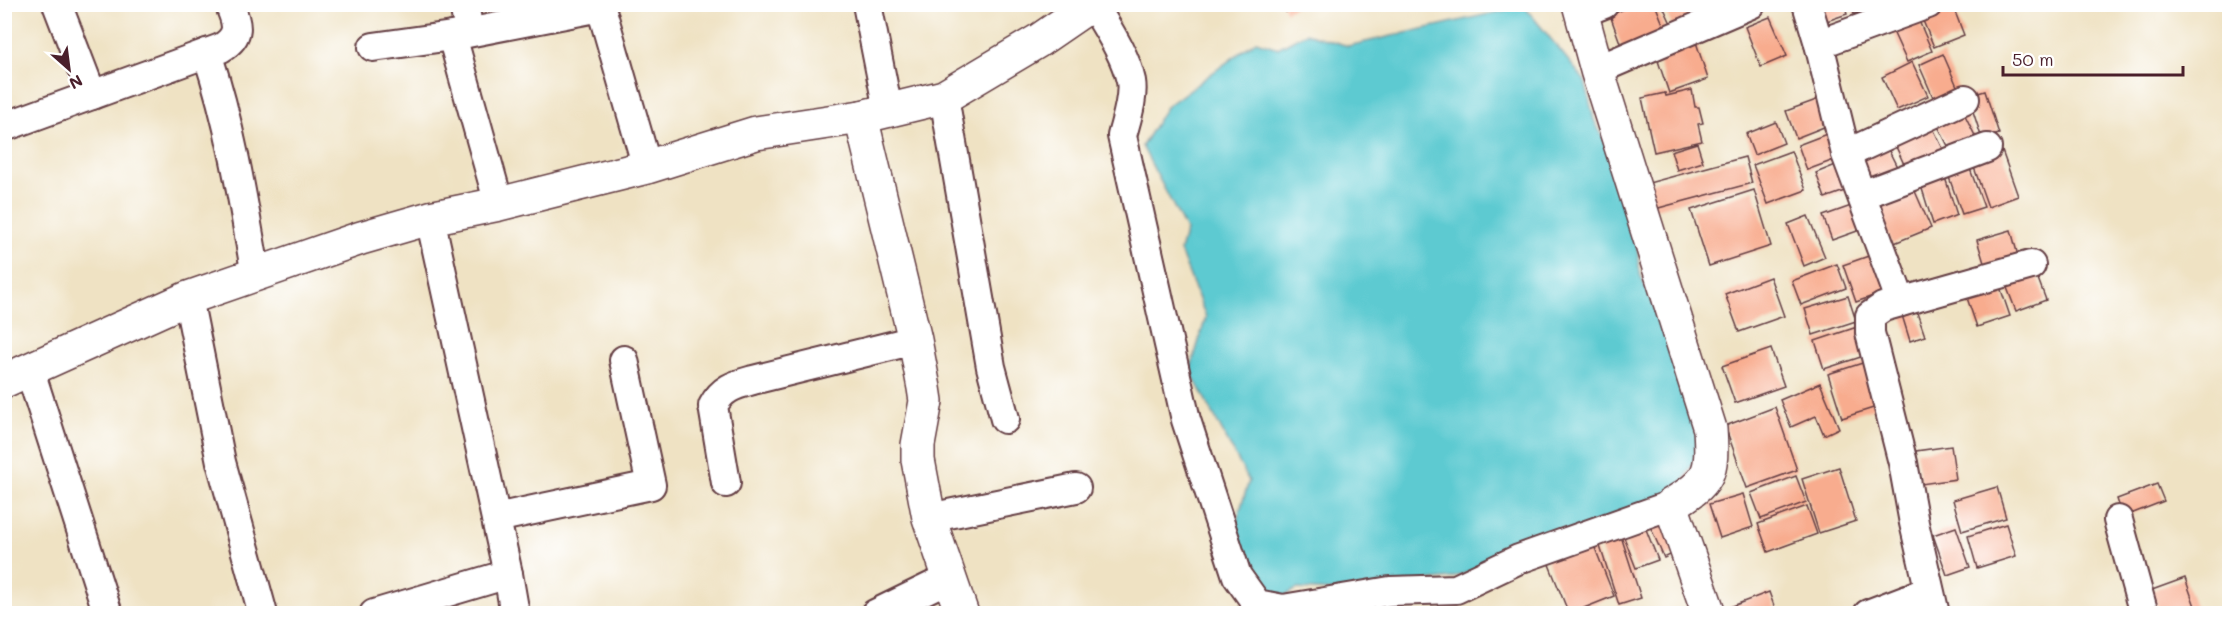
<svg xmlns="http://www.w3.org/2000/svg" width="2234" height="618" viewBox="0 0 2234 618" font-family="Mali,sans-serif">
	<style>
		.water { fill: #5dcad1; stroke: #54747e; stroke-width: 1.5 }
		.building { fill: #f8ac8e }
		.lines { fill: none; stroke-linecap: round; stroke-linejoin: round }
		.minor-casing { stroke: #633c42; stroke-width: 32 }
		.tertiary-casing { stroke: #633c42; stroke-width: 36 }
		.minor { stroke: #fff; stroke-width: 28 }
		.tertiary { stroke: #fff; stroke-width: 33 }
	</style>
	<rect width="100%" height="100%" fill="#fff"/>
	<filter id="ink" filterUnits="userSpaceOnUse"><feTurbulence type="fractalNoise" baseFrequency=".0167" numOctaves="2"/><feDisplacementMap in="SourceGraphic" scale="12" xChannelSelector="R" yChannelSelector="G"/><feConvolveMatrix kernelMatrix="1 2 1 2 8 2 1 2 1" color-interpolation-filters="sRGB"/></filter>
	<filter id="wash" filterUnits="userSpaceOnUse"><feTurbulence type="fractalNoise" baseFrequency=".008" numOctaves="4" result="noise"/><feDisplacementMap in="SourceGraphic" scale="24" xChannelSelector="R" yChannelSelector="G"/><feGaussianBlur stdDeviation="1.35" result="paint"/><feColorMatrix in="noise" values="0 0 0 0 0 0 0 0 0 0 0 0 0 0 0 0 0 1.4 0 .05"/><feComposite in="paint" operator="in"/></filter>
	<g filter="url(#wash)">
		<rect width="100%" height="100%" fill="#efe2c3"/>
		<!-- water -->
		<path class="water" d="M1524 6 1585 81 1594 120 1631 190 1640 274 1707 434 1677 495 1452 578 1334 591 1297 589 1269 604 1229 546 1249 481 1190 371 1206 317 1180 251 1186 230 1142 146 1166 107 1256 41 1278 48 1306 33 1348 46Z"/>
		<g id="blocks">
			<!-- building -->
			<g class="building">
				<path d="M1282 4H1299L1286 12Z"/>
				<path d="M1636 4H1655L1667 34 1623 51 1610 15Z"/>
				<path d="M1662 4H1705L1711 16 1675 32Z"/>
				<path d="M1811 4H1844L1847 14 1818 24Z"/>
				<path d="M1850 4H1877V5L1854 14Z"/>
				<path d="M1948 4H1952L1964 35 1934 47 1921 16Z"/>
				<path d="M1916 14 1932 51 1907 62 1890 25Z"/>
				<path d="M1770 17 1787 56 1761 67 1745 27Z"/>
				<path d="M1696 42 1708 79 1669 93 1656 55Z"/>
				<path d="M1943 54 1960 93 1936 104 1919 65Z"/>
				<path d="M1912 62 1928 96 1897 110 1882 77Z"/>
				<path d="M1692 90 1695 107H1699L1703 123 1698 124 1702 141 1654 152 1642 98 1665 93 1666 96Z"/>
				<path d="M1985 91 1999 134 1982 139 1968 96Z"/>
				<path d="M1819 99 1829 125 1796 138 1786 111Z"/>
				<path d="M1962 109 1979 144 1953 156 1936 122Z"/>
				<path d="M1776 122 1784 143 1754 155 1746 134Z"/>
				<path d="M1930 122 1946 155 1908 173 1893 140Z"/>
				<path d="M1832 132 1842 157 1807 170 1798 145Z"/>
				<path d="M1697 143 1703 162 1677 170 1671 151Z"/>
				<path d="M1885 143 1899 171 1871 184 1858 155Z"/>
				<path d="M2001 148 2018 196 1988 207 1971 159Z"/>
				<path d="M1791 151 1806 190 1768 204 1753 165Z"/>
				<path d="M1745 157 1752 183 1651 210 1645 184Z"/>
				<path d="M1966 158 1984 207 1962 214 1945 166Z"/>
				<path d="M1843 162 1853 188 1825 198 1816 173Z"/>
				<path d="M1942 168 1957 215 1933 224 1918 176Z"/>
				<path d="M1911 182 1931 228 1892 244 1873 198Z"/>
				<path d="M1754 190 1771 246 1709 266 1691 210Z"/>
				<path d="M1854 205 1863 229 1832 240 1823 216Z"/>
				<path d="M1808 216 1825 257 1804 266 1788 224Z"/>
				<path d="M2011 230 2018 256 1985 266 1977 240Z"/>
				<path d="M1880 252 1893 289 1856 302 1843 265Z"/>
				<path d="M1837 264 1846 288 1801 305 1792 281Z"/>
				<path d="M2034 268 2046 300 2016 311 2004 280Z"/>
				<path d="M1770 277 1784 316 1739 332 1725 294Z"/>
				<path d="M1998 281 2010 316 1977 327 1965 292Z"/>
				<path d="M1848 296 1856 321 1813 335 1805 309Z"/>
				<path d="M1915 307 1925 336 1910 341 1901 312Z"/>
				<path d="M1860 326 1870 354 1824 369 1815 341Z"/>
				<path d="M1771 349 1784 386 1735 403 1722 366Z"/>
				<path d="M1872 360 1886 404 1842 418 1828 374Z"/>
				<path d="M1820 383 1839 428 1824 435 1816 416 1791 427 1780 400Z"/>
				<path d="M1775 407 1797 470 1747 488 1725 426Z"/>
				<path d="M1951 446 1956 479 1921 484 1916 451Z"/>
				<path d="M1839 467 1856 521 1819 533 1802 479Z"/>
				<path d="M1796 476 1806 502 1761 519 1751 493Z"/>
				<path d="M2157 484 2164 501 2123 517 2117 499Z"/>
				<path d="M1997 487 2006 518 1962 531 1953 500Z"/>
				<path d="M1743 494 1753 527 1720 538 1709 504Z"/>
				<path d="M1807 506 1817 534 1768 552 1758 524Z"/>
				<path d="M1669 510 1685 548 1664 558 1647 519Z"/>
				<path d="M1642 519 1658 560 1636 568 1620 527Z"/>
				<path d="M2006 524 2016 556 1977 568 1968 536Z"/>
				<path d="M1956 527 1970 567 1947 575 1933 535Z"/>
				<path d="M1619 530 1641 598 1619 605 1597 537Z"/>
				<path d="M1591 538 1614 596 1569 614 1546 557Z"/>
				<path d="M2185 578 2196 609 2182 614H2160L2152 590Z"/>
				<path d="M1769 592 1777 614H1732L1730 607Z"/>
				<path d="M2049 608 2051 614H2035V613Z"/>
			</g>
		</g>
	</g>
	<g filter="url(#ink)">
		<use href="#blocks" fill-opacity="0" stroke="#633c42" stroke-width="1.5"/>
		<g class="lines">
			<defs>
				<g id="minor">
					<path d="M57 4 92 95"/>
					<path d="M464 4 469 32"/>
					<path d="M600 4 647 167"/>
					<path d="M867 4 888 110"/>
					<path d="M1093 4C1107 28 1125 54 1131 81 1134 98 1126 120 1122 136L1186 420 1237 576 1257 604 1283 609 1390 591 1456 589 1519 559 1671 505"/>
					<path d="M1807 4 1819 44 1846 154 1901 302"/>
					<path d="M1581 13 1604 4"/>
					<path d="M452 36 499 204"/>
					<path d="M1819 44 1928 4"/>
					<path d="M373 47 452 36 601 7"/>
					<path d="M207 53C231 126 243 200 256 276"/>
					<path d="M1597 70 1751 4"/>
					<path d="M944 97 991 367 1005 419"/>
					<path d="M4 127 221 48C241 36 238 24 229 4"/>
					<path d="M1846 154 1965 99"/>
					<path d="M1862 195 1987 148"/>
					<path d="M430 218 508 574 515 614"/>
					<path d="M188 298 221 462 263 614"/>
					<path d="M30 371 108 614"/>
					<path d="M726 483 713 406C722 388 735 385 753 380L915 340"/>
					<path d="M496 518 651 485 624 360"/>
					<path d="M929 518 1076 488"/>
					<path d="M2118 520 2144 614"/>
					<path d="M374 614 508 574"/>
					<path d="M875 614 949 578"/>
					<path d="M1868 614 1928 591"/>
					<path d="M1935 614 1914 523 1903 463 1870 333V316L1883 307 2031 265"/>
				</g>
				<g id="tertiary">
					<path d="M1579 4 1597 70 1710 429C1713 475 1710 481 1671 505L1709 614"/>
					<path d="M861 117 915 340 924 388 926 401 918 445V460L929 518 962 614"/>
					<path d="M4 381 188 298 361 238 430 218 499 204 647 167 756 133 861 117 944 97 1038 41 1092 4"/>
				</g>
			</defs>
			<!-- minor casing -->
			<use href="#minor" class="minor-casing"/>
			<!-- tertiary casing -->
			<use href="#tertiary" class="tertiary-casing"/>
			<!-- minor -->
			<use href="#minor" class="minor"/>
			<!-- tertiary -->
			<use href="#tertiary" class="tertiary"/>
		</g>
	</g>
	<!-- margin -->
	<rect width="2234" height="618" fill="none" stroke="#fff" stroke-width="24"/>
	<!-- north arrow -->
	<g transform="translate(69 69) rotate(152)" stroke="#ffffff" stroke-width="4.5" paint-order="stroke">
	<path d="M0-4.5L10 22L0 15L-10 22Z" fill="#4a1f2b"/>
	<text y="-9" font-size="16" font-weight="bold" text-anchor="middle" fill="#4a1f2b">N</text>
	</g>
	<!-- scale -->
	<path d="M2003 66v9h180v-9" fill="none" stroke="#4a1f2b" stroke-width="3"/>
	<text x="2012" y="66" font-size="18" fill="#4a1f2b" stroke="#ffffff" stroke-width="4.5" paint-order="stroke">50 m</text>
</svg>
